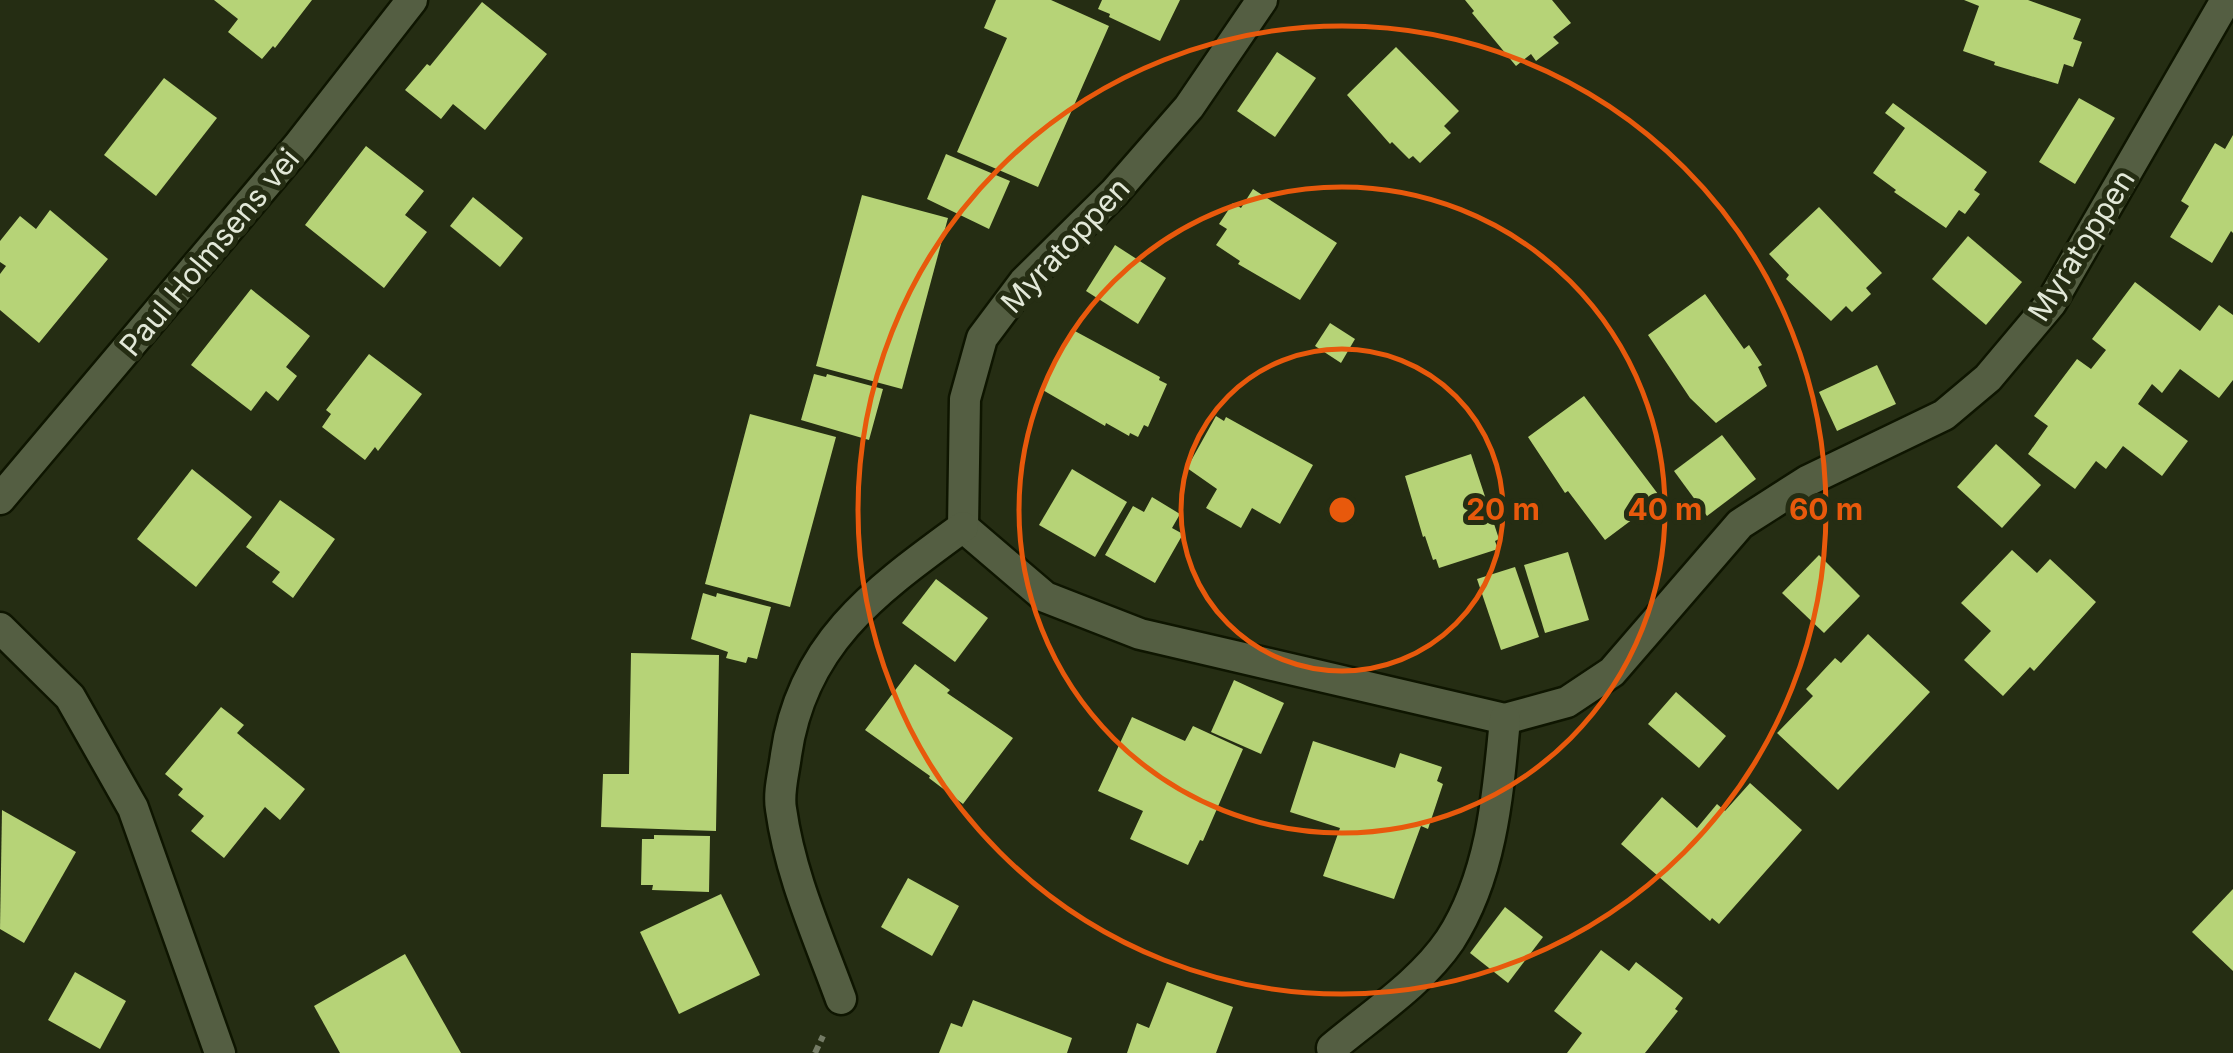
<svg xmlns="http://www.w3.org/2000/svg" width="2233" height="1053" viewBox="0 0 2233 1053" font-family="Inter,sans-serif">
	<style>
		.building { fill: #b6d377 }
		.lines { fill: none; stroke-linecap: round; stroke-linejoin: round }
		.street-casing { stroke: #0e1500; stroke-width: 35 }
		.path { stroke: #747b65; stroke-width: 6; stroke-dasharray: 8 5; stroke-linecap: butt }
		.street { stroke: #545e42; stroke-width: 30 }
		.ring { fill: none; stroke: #e8590c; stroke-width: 5 }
		.labels { text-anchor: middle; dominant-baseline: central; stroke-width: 10; stroke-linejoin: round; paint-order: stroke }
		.street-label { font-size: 30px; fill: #e2e8d8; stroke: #252d13 }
		.centre { fill: #e8590c; stroke: #252d13; stroke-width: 5 }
		.ring-label { font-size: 30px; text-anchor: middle; font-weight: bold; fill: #e8590c; stroke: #252d13; stroke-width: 10; stroke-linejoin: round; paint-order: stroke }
	</style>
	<rect width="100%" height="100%" fill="#252d13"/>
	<!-- building -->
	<g class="building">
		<path d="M214 0H312L275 48 273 46 262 59 228 32 238 19Z"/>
		<path d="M996 0H1051L1109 26 1038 187 957 152 1007 38 984 28Z"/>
		<path d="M1102 0H1180L1160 41 1109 17 1110 14 1098 9Z"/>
		<path d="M1465 0H1552L1571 23 1553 37 1559 43 1536 61 1531 54 1516 66 1472 13 1474 11Z"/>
		<path d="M1964 0H2028L2081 19 2073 39 2082 42 2073 67 2064 64 2058 84 1994 65 1995 62 1963 51 1979 6Z"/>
		<path d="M482 2 547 54 485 130 453 104 441 119 405 90 427 64 430 66Z"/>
		<path d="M1396 47 1459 111 1444 126 1451 133 1420 163 1413 156 1409 159 1392 142 1390 144 1347 95Z"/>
		<path d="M1277 52 1316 78 1275 137 1237 111Z"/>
		<path d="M164 78 217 118 156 196 104 155Z"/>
		<path d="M2079 98 2115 118 2075 184 2039 162Z"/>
		<path d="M1893 103 1987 172 1974 190 1980 194 1965 214 1959 210 1946 228 1894 192 1896 190 1873 173 1905 128 1885 113Z"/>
		<path d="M2233 135V233L2231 231 2212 263 2170 237 2189 206 2181 201 2215 143 2225 149Z"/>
		<path d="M366 146 424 191 405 215 427 232 384 288 305 225Z"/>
		<path d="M946 154 1010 181 989 229 927 199Z"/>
		<path d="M1253 189 1337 243 1300 300 1238 264 1240 261 1216 245 1227 229 1219 224 1233 203 1241 208Z"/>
		<path d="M862 195 948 218 902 389 816 366Z"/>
		<path d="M473 197 523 238 500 267 450 226Z"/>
		<path d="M1819 207 1882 273 1866 288 1871 294 1852 312 1846 306 1831 321 1786 279 1789 275 1769 254Z"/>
		<path d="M50 210 108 259 39 343 0 310V274L6 266 0 262V241L20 216 36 229Z"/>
		<path d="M1968 236 2022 282 1986 325 1932 279Z"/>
		<path d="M1115 245 1166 278 1138 324 1086 291Z"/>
		<path d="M2135 282 2200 331 2219 305 2233 315V380L2219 398 2180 369 2162 393 2152 384 2138 404 2188 441 2162 476 2123 446 2106 469 2096 461 2075 489 2028 454 2048 426 2034 416 2077 359 2091 369 2106 350 2092 339Z"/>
		<path d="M251 289 310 336 286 367 297 376 278 401 266 391 251 411 191 365Z"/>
		<path d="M1705 294 1744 349 1749 345 1762 365 1758 367 1767 386 1716 423 1690 398 1648 335Z"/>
		<path d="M1330 323 1355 339 1341 363 1315 346Z"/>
		<path d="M1073 330 1160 377 1159 380 1167 384 1148 427 1144 425 1138 437 1130 433 1129 436 1106 423 1105 426 1041 389Z"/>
		<path d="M369 354 422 394 378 451 375 447 365 460 322 427 331 414 326 410Z"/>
		<path d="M1877 365 1896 404 1837 431 1819 392Z"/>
		<path d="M814 374 826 377 827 374 883 389 869 440 801 420Z"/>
		<path d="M1584 396 1661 498 1605 540 1568 491 1565 493 1528 437Z"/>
		<path d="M750 414 836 437 790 607 705 584Z"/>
		<path d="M1216 416 1224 421 1226 417 1313 465 1280 524 1252 508 1241 528 1206 508 1217 489 1187 468Z"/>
		<path d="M1722 435 1756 479 1707 516 1674 471Z"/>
		<path d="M1996 444 2041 485 2002 528 1957 487Z"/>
		<path d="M1471 454 1499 539 1495 541 1498 549 1439 568 1436 559 1433 560 1425 536 1423 537 1405 476Z"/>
		<path d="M192 469 252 517 196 587 137 539Z"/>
		<path d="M1072 469 1127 502 1095 557 1039 525Z"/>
		<path d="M1152 497 1180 514 1172 528 1183 534 1155 583 1105 555 1133 506 1144 512Z"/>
		<path d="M280 500 335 539 293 598 272 582 280 572 246 547Z"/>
		<path d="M2012 550 2037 573 2050 559 2096 602 2034 671 2030 667 2003 696 1964 660 1991 631 1961 603Z"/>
		<path d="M1568 552 1589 620 1545 633 1524 565Z"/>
		<path d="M1819 555 1860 596 1824 633 1782 593Z"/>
		<path d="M1515 567 1539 637 1501 650 1477 579Z"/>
		<path d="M936 579 988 618 955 662 902 623Z"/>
		<path d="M703 593 716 597 717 593 771 607 757 659 748 657 746 663 726 658 728 652 691 639Z"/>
		<path d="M1868 634 1930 692 1838 790 1777 733 1813 696 1806 689 1835 658 1841 663Z"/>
		<path d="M631 653 719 655 716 831 601 827 603 774H629Z"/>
		<path d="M915 664 950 690 947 693 1013 738 963 804 929 778 930 776 865 730Z"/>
		<path d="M1234 680 1284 703 1261 754 1211 732Z"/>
		<path d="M1676 692 1726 736 1699 768 1648 724Z"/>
		<path d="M221 707 244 725 237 733 305 789 280 820 265 807 224 858 191 831 204 816 178 795 183 789 165 774Z"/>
		<path d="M1132 717 1185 741 1193 726 1243 749 1203 841 1200 840 1188 865 1130 839 1143 811 1098 791Z"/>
		<path d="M1313 741 1395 768 1400 753 1442 767 1437 781 1443 784 1428 829 1421 826 1394 899 1323 876 1340 828 1290 812Z"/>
		<path d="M1750 783 1802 830 1719 924 1712 918 1710 921 1621 844 1662 797 1697 828 1717 804 1725 811Z"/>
		<path d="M2 810 76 852 24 943 0 929Z"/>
		<path d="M654 835 710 836 709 892 652 890 653 885H641L642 839H654Z"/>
		<path d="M908 878 959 906 932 956 881 927Z"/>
		<path d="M2233 889V971L2192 932Z"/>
		<path d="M721 894 760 975 679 1014 640 932Z"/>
		<path d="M1505 907 1543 937 1508 983 1470 953Z"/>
		<path d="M1601 950 1629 971 1636 962 1683 998 1675 1009 1678 1011 1645 1053H1567L1582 1033 1554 1011Z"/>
		<path d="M405 954 461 1053H340L314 1006Z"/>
		<path d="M75 972 126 1001 100 1049 48 1020Z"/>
		<path d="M1167 982 1233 1007 1216 1053H1127L1137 1023 1149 1028Z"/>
		<path d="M973 1000 1072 1038 1067 1053H939L951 1023 962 1027Z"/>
	</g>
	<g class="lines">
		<defs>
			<g id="street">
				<path d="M0 499 298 146 412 0"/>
				<path d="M963 527 1045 597 1140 634 1505 719 1567 702 1612 672 1740 524 1807 481 1944 415 1988 378 2051 303 2226 0"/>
				<path d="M963 527 965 399 982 338 1024 282 1114 193 1189 107 1262 0"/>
				<path d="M0 628 70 697 133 808 220 1053"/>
				<path d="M841 999C818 936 790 875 781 809 778 792 784 772 786 755 802 642 877 590 963 527"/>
				<path d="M1332 1048C1371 1015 1421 983 1450 940 1492 875 1498 794 1505 719"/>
			</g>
		</defs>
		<!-- street casing -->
		<use href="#street" class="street-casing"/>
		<!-- path -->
		<path class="path" d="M815 1053 823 1036"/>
		<!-- street -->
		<use href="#street" class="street"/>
	</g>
	<!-- distance rings -->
	<g class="ring">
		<circle cx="1342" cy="510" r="161"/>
		<circle cx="1342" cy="510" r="323"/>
		<circle cx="1342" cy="510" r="484"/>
	</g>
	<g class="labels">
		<!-- street labels -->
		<g class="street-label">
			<text transform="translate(1065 245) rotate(-47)">Myratoppen</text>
			<text transform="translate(2081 245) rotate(-58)">Myratoppen</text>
			<text transform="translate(209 252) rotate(-50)">Paul Holmsens vei</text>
		</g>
	</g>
	<circle cx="1342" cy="510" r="15" class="centre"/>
	<g class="ring-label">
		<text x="1503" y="520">20 m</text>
		<text x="1665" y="520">40 m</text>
		<text x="1826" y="520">60 m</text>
	</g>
</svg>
